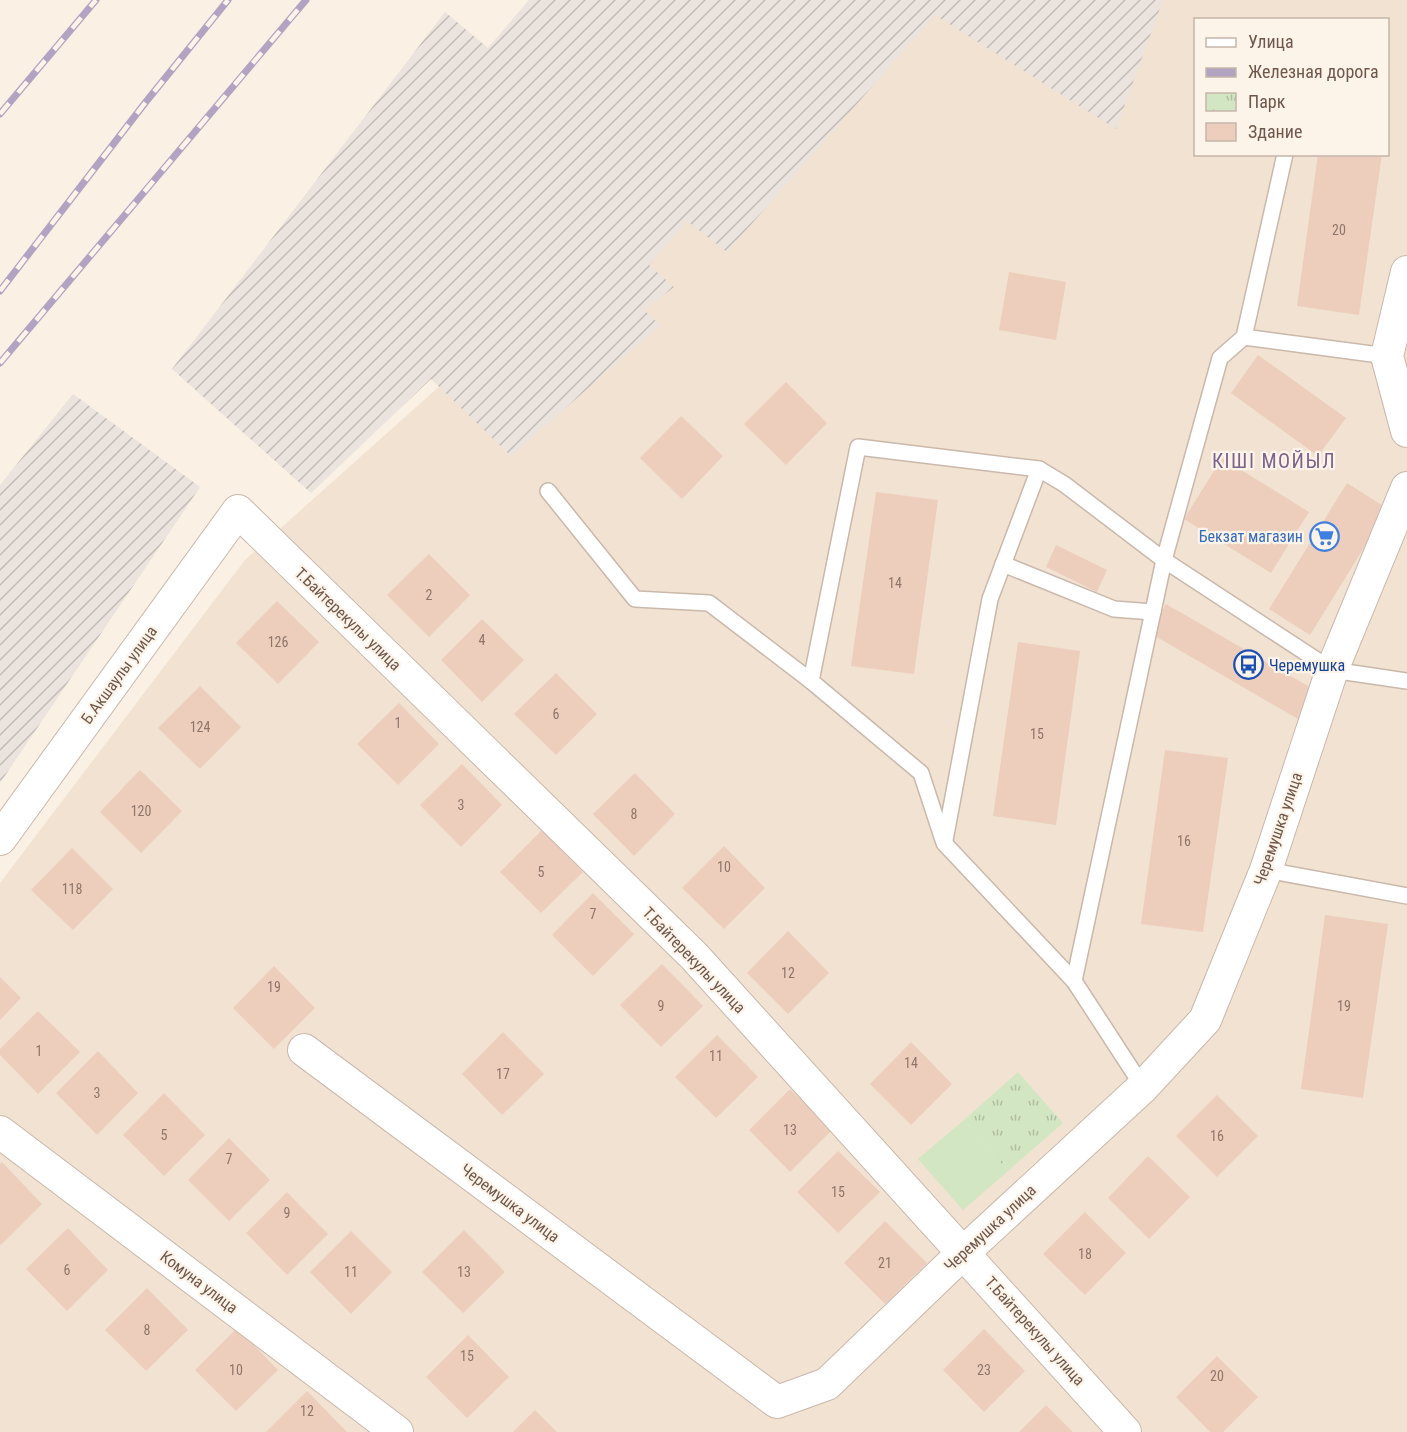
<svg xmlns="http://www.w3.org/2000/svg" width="1407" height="1432" viewBox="0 0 1407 1432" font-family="'Roboto Condensed',sans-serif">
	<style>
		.residential { fill: #f1e2d2; fill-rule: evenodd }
		.industrial { fill: url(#industrial-furrows) }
		.grass { fill: #d3e6c3 }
		.park { fill: url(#park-tufts) }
		.building { fill: #edcebd }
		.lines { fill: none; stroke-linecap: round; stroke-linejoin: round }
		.service-casing { stroke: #cab8ab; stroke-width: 18 }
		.minor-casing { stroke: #cab8ab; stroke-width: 34 }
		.service { stroke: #fff; stroke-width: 15 }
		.minor { stroke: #fff; stroke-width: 32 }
		.rail-casing { stroke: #b3a3c2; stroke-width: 7 }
		.rail { stroke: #fdf4e9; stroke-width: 4.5; stroke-dasharray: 14; stroke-linecap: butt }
		.labels { text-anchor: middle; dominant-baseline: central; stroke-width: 4.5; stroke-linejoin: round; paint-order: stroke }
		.number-label { font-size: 14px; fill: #8f7568 }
		.shop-label { font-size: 16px; fill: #366cbe; stroke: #fdf4e9; text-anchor: end }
		.street-label { font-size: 16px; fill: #70574b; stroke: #fdf4e9 }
		.transit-label { font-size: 16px; fill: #164399; stroke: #fdf4e9; text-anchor: start }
		.quarter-label { font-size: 20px; letter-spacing: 1.5px; fill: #7c638c; stroke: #fdf4e9 }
	</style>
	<defs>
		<pattern id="industrial-furrows" width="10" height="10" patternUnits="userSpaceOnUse" patternTransform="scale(1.5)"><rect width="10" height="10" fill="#eae3de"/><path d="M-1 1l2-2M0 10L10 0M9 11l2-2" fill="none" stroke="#c2bbb6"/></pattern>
		<pattern id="park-tufts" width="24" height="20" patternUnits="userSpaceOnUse" patternTransform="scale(1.5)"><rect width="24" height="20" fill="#d3e6c3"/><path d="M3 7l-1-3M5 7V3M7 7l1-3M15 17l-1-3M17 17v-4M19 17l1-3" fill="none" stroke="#b0bda0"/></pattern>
	</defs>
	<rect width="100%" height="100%" fill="#faf0e3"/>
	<!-- residential -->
	<path class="residential" d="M872 0H1407V1432H0V883L245 560ZM1196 20H1388V154H1196Z"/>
	<!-- industrial -->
	<g class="industrial">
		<path d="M529 0H1163L1116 129 935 15 727 252 687 221 649 265 674 287 644 310 660 325 511 456 431 379 311 493 172 369 445 12 488 48Z"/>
		<path d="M73 394 200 487 0 783V485Z"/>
	</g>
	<!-- grass -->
	<path class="grass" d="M964 1120 1008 1171 963 1210 918 1159Z"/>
	<!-- park -->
	<path class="park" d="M1018 1072 1063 1123 1008 1171 964 1120Z"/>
	<!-- building -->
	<g class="building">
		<path d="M1318 154H1382L1359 315 1297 306Z"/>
		<path d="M1009 272 1066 282 1056 340 999 330Z"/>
		<path d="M1258 355 1346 418 1318 456 1231 393Z"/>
		<path d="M786 382 827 423 786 465 744 424Z"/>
		<path d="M681 416 723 456 682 499 640 458Z"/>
		<path d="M1222 458 1309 512 1271 573 1184 519Z"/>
		<path d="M1347 483 1388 509 1310 635 1269 609Z"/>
		<path d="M876 492 938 500 914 674 851 666Z"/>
		<path d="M1056 545 1107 570 1097 592 1046 567Z"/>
		<path d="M429 554 470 595 429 637 387 595Z"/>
		<path d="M277 601 319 642 278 684 236 643Z"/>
		<path d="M1166 604 1315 690 1298 719 1150 633Z"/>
		<path d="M482 619 524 660 482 702 441 660Z"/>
		<path d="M1018 642 1080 651 1056 825 993 816Z"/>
		<path d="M556 673 597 714 556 755 514 714Z"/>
		<path d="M200 686 241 727 200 769 158 728Z"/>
		<path d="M399 703 439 744 398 785 357 744Z"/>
		<path d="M1165 750 1228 758 1203 932 1141 924Z"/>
		<path d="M462 764 502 805 461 847 420 805Z"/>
		<path d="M140 770 182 811 141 853 100 812Z"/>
		<path d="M635 773 675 814 634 856 593 814Z"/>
		<path d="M542 830 583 872 541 913 500 872Z"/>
		<path d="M724 846 765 888 724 929 682 888Z"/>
		<path d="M72 848 113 889 73 930 31 890Z"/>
		<path d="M593 893 634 934 593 976 552 935Z"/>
		<path d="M1325 915 1388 924 1363 1098 1301 1089Z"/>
		<path d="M788 931 829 973 788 1014 747 973Z"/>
		<path d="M662 964 703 1006 661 1047 620 1005Z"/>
		<path d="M274 966 315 1008 274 1049 233 1008Z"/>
		<path d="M0 977 21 998 0 1020Z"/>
		<path d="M38 1011 80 1052 38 1094 0 1055V1049Z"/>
		<path d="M503 1032 544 1074 502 1115 462 1074Z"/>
		<path d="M717 1035 758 1077 716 1118 675 1077Z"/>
		<path d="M911 1042 952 1084 911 1125 870 1084Z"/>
		<path d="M98 1051 138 1093 97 1135 56 1093Z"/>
		<path d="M790 1089 832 1130 790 1172 749 1130Z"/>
		<path d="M164 1093 205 1135 164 1176 123 1135Z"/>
		<path d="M1217 1095 1258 1136 1217 1177 1176 1136Z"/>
		<path d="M229 1138 270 1180 229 1221 188 1180Z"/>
		<path d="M838 1151 880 1192 838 1233 797 1192Z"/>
		<path d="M1148 1156 1190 1197 1149 1239 1108 1198Z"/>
		<path d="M2 1162 42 1204 1 1245 0 1244V1164Z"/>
		<path d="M287 1192 328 1234 287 1275 246 1233Z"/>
		<path d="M1085 1212 1126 1253 1085 1295 1043 1254Z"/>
		<path d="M885 1221 927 1263 885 1304 844 1263Z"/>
		<path d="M68 1228 108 1270 67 1311 26 1269Z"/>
		<path d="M464 1230 505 1272 463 1313 422 1272Z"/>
		<path d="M351 1231 392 1272 351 1314 310 1272Z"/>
		<path d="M147 1288 188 1330 146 1371 105 1330Z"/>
		<path d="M237 1328 278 1370 236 1411 195 1370Z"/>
		<path d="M984 1329 1025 1371 984 1412 943 1370Z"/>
		<path d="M468 1335 509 1377 467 1418 426 1377Z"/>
		<path d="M1217 1356 1258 1397 1223 1432H1210L1176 1397Z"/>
		<path d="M307 1391 347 1432H266Z"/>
		<path d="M1046 1405 1073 1432H1019Z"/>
		<path d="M535 1410 557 1432H513Z"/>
	</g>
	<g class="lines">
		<defs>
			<g id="service">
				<path d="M1244 337 1387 356"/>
				<path d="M548 491 635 599 709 603 811 681 921 773 944 843 1074 981 1143 1087"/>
				<path d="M1003 564 1114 609 1153 612"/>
				<path d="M811 681 858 447 1039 469 1064 484 1164 560 1332 670 1407 681"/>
				<path d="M945 840 990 599 1039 469"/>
				<path d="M1266 870 1407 896"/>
				<path d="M1074 981 1164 560 1220 358 1244 337 1285 154"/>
			</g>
			<g id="minor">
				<path d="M1407 272 1387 356 1407 431"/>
				<path d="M0 839 238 511 694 956 1125 1432"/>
				<path d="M304 1050 777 1402 827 1384 964 1252 1143 1087 1205 1020 1266 870 1332 670 1407 488"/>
				<path d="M0 1132 397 1432"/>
			</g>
		</defs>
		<!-- service casing -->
		<use href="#service" class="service-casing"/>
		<!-- minor casing -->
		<use href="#minor" class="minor-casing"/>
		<!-- service -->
		<use href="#service" class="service"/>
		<!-- minor -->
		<use href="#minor" class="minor"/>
		<defs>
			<g id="rail">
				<path d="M0 114 96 0"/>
				<path d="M0 291 145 103 228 0"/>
				<path d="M0 363 306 0"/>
			</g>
		</defs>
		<!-- rail casing -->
		<use href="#rail" class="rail-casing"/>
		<!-- rail -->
		<use href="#rail" class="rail"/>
	</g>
	<!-- icons -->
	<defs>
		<symbol id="supermarket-ring" viewBox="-11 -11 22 22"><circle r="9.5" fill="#fdf4e9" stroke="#3f7fe0" stroke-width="1.5"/><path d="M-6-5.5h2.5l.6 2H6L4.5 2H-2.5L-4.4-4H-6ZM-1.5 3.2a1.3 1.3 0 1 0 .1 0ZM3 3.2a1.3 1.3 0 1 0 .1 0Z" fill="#3f7fe0"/></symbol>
		<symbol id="bus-ring" viewBox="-11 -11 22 22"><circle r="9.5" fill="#fdf4e9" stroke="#1a4fb4" stroke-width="1.5"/><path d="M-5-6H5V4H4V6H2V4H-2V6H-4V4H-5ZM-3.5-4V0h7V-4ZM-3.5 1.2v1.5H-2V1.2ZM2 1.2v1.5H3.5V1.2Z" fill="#1a4fb4"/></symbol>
	</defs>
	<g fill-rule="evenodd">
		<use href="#supermarket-ring" x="1308" y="520" width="33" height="33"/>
		<use href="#bus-ring" x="1232" y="648" width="33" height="33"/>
	</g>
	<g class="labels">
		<!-- number labels -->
		<g class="number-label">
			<text x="1339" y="230">20</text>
			<text x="895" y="583">14</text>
			<text x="429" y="595">2</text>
			<text x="482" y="640">4</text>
			<text x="278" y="642">126</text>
			<text x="556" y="714">6</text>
			<text x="398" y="723">1</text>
			<text x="200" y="727">124</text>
			<text x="1037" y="734">15</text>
			<text x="461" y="805">3</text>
			<text x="141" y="811">120</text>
			<text x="634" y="814">8</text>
			<text x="1184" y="841">16</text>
			<text x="724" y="867">10</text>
			<text x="541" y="872">5</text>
			<text x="72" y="889">118</text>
			<text x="593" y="914">7</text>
			<text x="788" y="973">12</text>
			<text x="274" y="987">19</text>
			<text x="661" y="1006">9</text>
			<text x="1344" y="1006">19</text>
			<text x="39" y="1051">1</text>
			<text x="716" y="1056">11</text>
			<text x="911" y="1063">14</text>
			<text x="503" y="1074">17</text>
			<text x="97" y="1093">3</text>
			<text x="790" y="1130">13</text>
			<text x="164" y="1135">5</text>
			<text x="1217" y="1136">16</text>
			<text x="229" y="1159">7</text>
			<text x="838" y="1192">15</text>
			<text x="287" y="1213">9</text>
			<text x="1085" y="1254">18</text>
			<text x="885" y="1263">21</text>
			<text x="67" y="1270">6</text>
			<text x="351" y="1272">11</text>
			<text x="464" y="1272">13</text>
			<text x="147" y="1330">8</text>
			<text x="467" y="1356">15</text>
			<text x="236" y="1370">10</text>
			<text x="984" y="1370">23</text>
			<text x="1217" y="1376">20</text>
			<text x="307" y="1411">12</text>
		</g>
		<!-- shop labels -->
		<g class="shop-label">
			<text x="1303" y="536">Бекзат магазин</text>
		</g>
		<!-- street labels -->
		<g class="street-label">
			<text transform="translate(348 619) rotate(44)">Т.Байтерекулы улица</text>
			<text transform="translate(119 675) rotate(-54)">Б.Акшаулы улица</text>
			<text transform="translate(1278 829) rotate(-71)">Черемушка улица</text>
			<text transform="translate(694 960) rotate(46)">Т.Байтерекулы улица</text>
			<text transform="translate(510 1203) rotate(37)">Черемушка улица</text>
			<text transform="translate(990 1228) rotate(-43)">Черемушка улица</text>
			<text transform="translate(199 1282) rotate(37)">Комуна улица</text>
			<text transform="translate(1035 1331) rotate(48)">Т.Байтерекулы улица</text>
		</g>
		<!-- transit labels -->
		<g class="transit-label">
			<text x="1269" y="665">Черемушка</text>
		</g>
		<!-- quarter labels -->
		<g class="quarter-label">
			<text x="1274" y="461">КІШІ МОЙЫЛ</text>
		</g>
	</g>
	<!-- legend -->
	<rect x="1194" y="18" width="195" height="138" fill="#fdf4e9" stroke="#c5b5aa" stroke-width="1.5"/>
	<rect x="1206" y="38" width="30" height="9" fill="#ffffff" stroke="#c5b5aa" stroke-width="1.5"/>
	<text x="1248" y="48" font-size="18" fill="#70574b">Улица</text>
	<rect x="1206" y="68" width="30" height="9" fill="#b3a3c2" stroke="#c5b5aa" stroke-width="1.5"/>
	<text x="1248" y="78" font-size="18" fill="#70574b">Железная дорога</text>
	<rect x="1206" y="93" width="30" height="18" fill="url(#park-tufts)" stroke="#c5b5aa" stroke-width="1.5"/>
	<text x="1248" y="108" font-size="18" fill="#70574b">Парк</text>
	<rect x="1206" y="123" width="30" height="18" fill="#edcebd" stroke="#c5b5aa" stroke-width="1.5"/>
	<text x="1248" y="138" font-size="18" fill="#70574b">Здание</text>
</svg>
